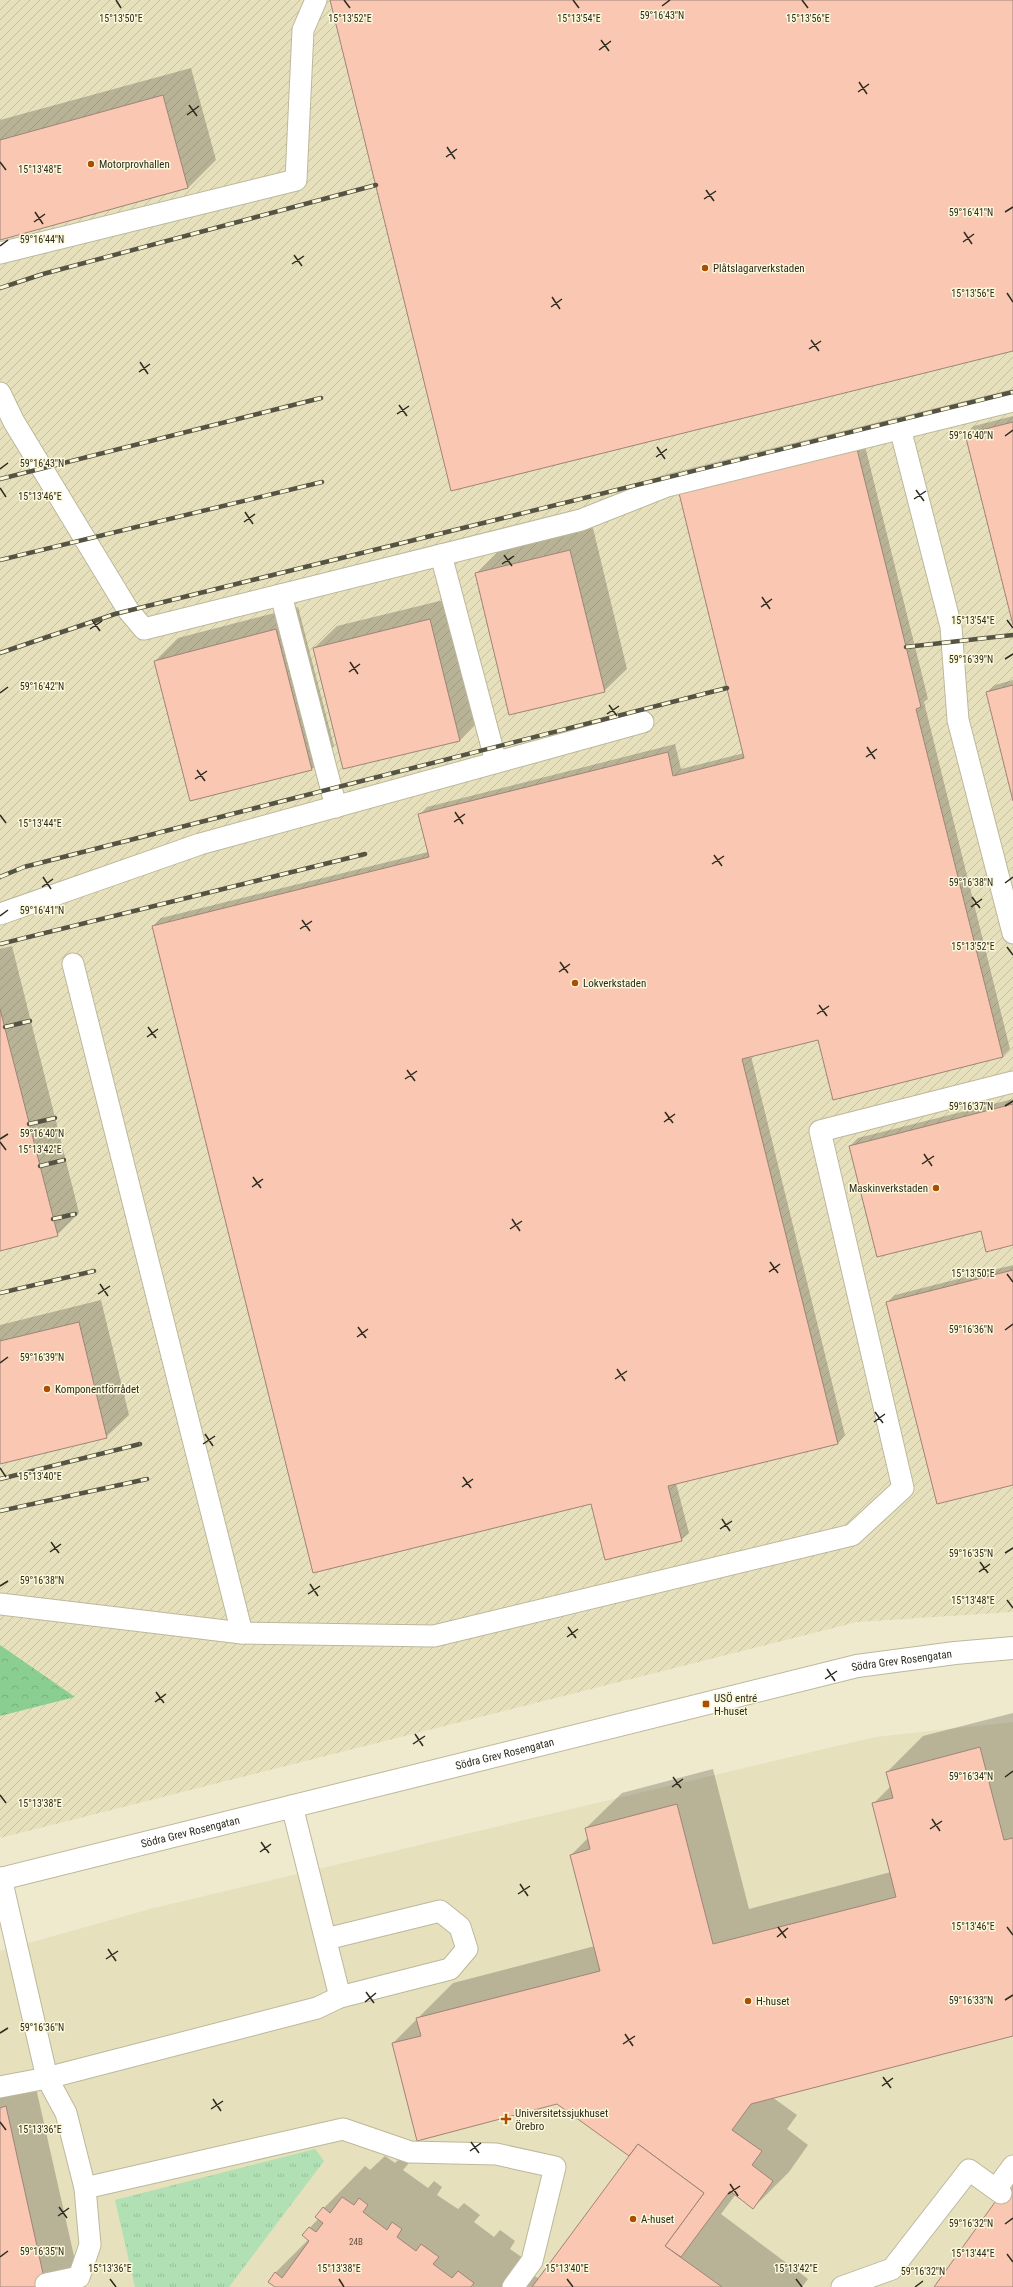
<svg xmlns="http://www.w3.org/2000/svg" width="1013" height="2287" viewBox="0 0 1013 2287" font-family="'Roboto Condensed',sans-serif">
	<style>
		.industrial { fill: url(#industrial-furrows) }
		.built { fill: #e6e0bc }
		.grass { fill: url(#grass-tufts) }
		.forest { fill: url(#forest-crowns) }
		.shadow { fill: #0003 }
		.building { fill: #f9c7b2; stroke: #a08478 }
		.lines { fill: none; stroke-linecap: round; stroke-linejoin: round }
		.service-casing { stroke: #bcb89c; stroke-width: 23 }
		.minor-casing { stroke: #bcb89c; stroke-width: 24 }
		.service { stroke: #fff; stroke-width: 21 }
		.minor { stroke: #fff; stroke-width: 22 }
		.rail-casing { stroke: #555344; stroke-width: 4.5 }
		.rail { stroke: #fcf8da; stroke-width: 3; stroke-dasharray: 9; stroke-linecap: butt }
		.ticks { fill: none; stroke: #2d2b20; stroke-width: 1.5 }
		.poi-dot { fill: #ac4d00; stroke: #fcf8da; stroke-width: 1.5 }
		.labels { text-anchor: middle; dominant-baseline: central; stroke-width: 3; stroke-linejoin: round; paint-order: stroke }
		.number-label { font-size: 9px; fill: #605244 }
		.poi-label { font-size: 11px; fill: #2d2b20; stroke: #fcf8da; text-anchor: start }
		.street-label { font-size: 11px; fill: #2d2b20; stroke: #fcf8da }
		.ticks-label { font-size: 10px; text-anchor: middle; fill: #2d2b20; stroke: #fcf8da; stroke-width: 3; stroke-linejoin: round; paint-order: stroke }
	</style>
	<defs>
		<pattern id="industrial-furrows" width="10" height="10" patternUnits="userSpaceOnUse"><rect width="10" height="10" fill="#e6e0bc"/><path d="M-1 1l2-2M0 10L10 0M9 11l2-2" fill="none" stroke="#c6c0a1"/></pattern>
		<pattern id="grass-tufts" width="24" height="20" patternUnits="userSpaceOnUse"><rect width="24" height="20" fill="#b0e0b4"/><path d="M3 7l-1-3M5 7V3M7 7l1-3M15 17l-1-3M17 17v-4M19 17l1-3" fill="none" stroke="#98c09a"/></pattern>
		<pattern id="forest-crowns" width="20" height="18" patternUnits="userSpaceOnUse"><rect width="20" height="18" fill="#8bce92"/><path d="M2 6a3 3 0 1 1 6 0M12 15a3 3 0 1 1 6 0" fill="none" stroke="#78b17e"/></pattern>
	</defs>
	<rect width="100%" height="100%" fill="#efeacd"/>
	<!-- industrial -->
	<path class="industrial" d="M0 0H1013V1612L857 1622 0 1838Z"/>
	<!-- built -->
	<path class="built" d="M1013 1722V2287H0V1951L150 1909 875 1737Z"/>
	<!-- grass -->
	<path class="grass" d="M315 2149 324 2161 229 2287H135L115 2200Z"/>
	<!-- forest -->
	<path class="forest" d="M0 1645 75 1697 0 1716Z"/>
	<!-- shadow -->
	<g class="shadow">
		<path d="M191 68 216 160 188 188 0 239V120Z"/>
		<path d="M1013 416V620L966 434 974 426Z"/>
		<path d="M863 438 928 699 924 702 1010 1049 1002 1057 819 1039 751 1056 845 1435 838 1443 676 1483 689 1533 681 1540 592 1502 153 926 161 918 428 852 419 815 427 807 675 744 681 769 744 753 679 490Z"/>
		<path d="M593 528 627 669 604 691 476 574 499 551Z"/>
		<path d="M452 598 482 717 460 740 314 648 337 626Z"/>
		<path d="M298 607 334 746 312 769 155 661 178 638Z"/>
		<path d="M1013 680V797L987 692 995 685Z"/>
		<path d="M12 946 79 1213 57 1235 0 1249V949Z"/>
		<path d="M1013 1099V1244L981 1229 850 1146 858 1138Z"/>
		<path d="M1013 1265V1484L887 1303 895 1295Z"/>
		<path d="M101 1300 129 1415 106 1437 0 1463V1325Z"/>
		<path d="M1013 1713V2035L772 2097 797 2115 787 2129 808 2145 789 2172 753 2208 736 2194 721 2214 808 2279 802 2287H276L275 2273 309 2239 303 2235 319 2218 324 2208 365 2166 370 2170 385 2156 395 2163 401 2157 409 2163 403 2170 428 2188 434 2181 442 2187 437 2195 458 2209 464 2203 480 2215 474 2222 494 2237 500 2230 515 2241 510 2249 523 2258 519 2264 539 2279 631 2155 558 2103 393 2043 453 1983 595 1946 571 1855 588 1838 586 1828 622 1793 713 1769 749 1909 891 1872 873 1804 891 1786 887 1772 923 1736Z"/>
		<path d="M34 2079 81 2287H0V2086Z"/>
	</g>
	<!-- building -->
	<g class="building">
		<path d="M330 0H1013V351L451 491Z"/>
		<path d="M163 95 188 188 0 240V140Z"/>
		<path d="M1013 422V625L965 434Z"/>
		<path d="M856 445 921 707 916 709 1003 1057 833 1100 818 1040 742 1059 838 1444 668 1486 682 1541 605 1560 591 1504 313 1573 152 926 429 857 418 814 668 752 673 776 744 758 678 489Z"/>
		<path d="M570 550 605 692 509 715 475 573Z"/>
		<path d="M430 619 460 741 343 769 313 648Z"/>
		<path d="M276 629 312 770 190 801 154 661Z"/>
		<path d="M1013 685V801L986 692Z"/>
		<path d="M0 1009 58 1236 0 1251Z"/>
		<path d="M1013 1104V1245L986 1252 981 1231 877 1257 849 1146Z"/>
		<path d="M1013 1270V1485L937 1504 886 1302Z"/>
		<path d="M79 1322 107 1438 0 1464V1341Z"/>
		<path d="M980 1747 1004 1840 1013 1838V2036L751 2104 732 2130 762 2151 752 2165 773 2181 753 2209 730 2191 681 2257 665 2246 704 2193 638 2144 629 2156 557 2104 417 2141 392 2043 421 2036 416 2018 600 1971 570 1855 590 1849 585 1828 677 1804 713 1944 896 1897 872 1803 893 1798 886 1772Z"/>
		<path d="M6 2106 46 2287H0V2108Z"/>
		<path d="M638 2144 704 2193 665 2246 722 2287H532Z"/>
		<path d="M1013 2177V2287H934Z"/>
		<path d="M342 2197 354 2205 359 2198 368 2205 363 2212 387 2230 392 2222 402 2229 397 2237 416 2251 421 2244 439 2257 433 2264 452 2278 458 2271 474 2283 471 2287H275L268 2282 275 2272 282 2278 309 2241 302 2235 309 2227 316 2232 323 2223 315 2217 323 2207 330 2213Z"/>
	</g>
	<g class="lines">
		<defs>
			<g id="service">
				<path d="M0 253 296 180 303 30 316 0"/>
				<path d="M0 393 14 422 128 610 144 629 581 520 667 486 1013 401"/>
				<path d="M900 428 951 627 958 720 1013 933"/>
				<path d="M441 555 496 762"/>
				<path d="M281 595 336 807"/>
				<path d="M0 914 200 844 643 722"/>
				<path d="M73 964 242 1633"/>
				<path d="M0 1604 242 1633 434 1636 852 1535 903 1488 820 1131 1013 1082"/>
				<path d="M292 1806 340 1997"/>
				<path d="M1 1878 47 2078 66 2113 85 2188 90 2245 79 2277 46 2284"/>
				<path d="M0 2087 47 2078 317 2008 340 1997 450 1969 467 1949 460 1927 440 1911 326 1939"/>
				<path d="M85 2188 343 2129 410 2152 496 2154 555 2167 532 2261 513 2287"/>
				<path d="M996 2189 1013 2166"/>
				<path d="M842 2287 892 2269 969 2170 1001 2193"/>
			</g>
			<g id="minor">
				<path id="s1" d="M0 1879 857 1666 955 1653 1013 1648"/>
			</g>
		</defs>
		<!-- service casing -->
		<use href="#service" class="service-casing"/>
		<!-- minor casing -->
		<use href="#minor" class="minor-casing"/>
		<!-- service -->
		<use href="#service" class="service"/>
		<!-- minor -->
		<use href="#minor" class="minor"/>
		<defs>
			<g id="rail">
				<path d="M0 288 43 274 376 185"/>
				<path d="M0 479 321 398"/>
				<path d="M0 560 322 482"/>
				<path d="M906 647 1013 635"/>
				<path d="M0 653 115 614 1013 392"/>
				<path d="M0 877 24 867 727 688"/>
				<path d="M0 944 365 854"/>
				<path d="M5 1027 30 1021"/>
				<path d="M29 1124 55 1118"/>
				<path d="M40 1166 64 1160"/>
				<path d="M53 1219 75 1214"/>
				<path d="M0 1293 94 1271"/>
				<path d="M0 1479 140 1444"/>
				<path d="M0 1511 147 1479"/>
			</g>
		</defs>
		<!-- rail casing -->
		<use href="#rail" class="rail-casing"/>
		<!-- rail -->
		<use href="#rail" class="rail"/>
	</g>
	<!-- ticks -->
	<path class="ticks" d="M116 0 121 8M344 0 350 8M573 0 579 8M802 0 808 8M662 6 670 0M601 40 609 51M599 50 611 41M859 82 867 94M858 92 869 84M189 105 197 116M187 115 199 106M447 147 455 159M446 157 457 149M0 162 6 170M706 190 714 201M704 199 716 191M35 212 43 224M1005 212 1013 207M34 222 45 214M964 232 972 244M963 242 974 234M0 246 8 240M294 255 302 266M292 264 304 256M1007 293 1013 302M552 297 560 309M551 307 562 299M811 340 819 351M809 349 821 341M140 362 148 374M139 372 150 364M399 405 407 416M397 414 409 406M1005 436 1013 430M657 447 665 459M656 457 667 449M0 469 8 463M0 488 6 497M916 490 924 501M914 499 926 491M245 512 253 524M244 522 255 514M504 555 512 566M502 564 514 556M762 597 770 609M761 607 772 599M92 620 100 631M1007 620 1013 628M90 629 102 621M1005 659 1013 654M350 662 358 674M349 672 360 664M0 693 8 687M609 705 617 716M607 714 619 706M867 747 875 759M866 757 877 749M197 770 205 781M195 779 207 771M455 812 463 824M0 815 6 823M454 822 465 814M714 855 722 866M712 864 724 856M43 877 51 889M1005 883 1013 877M42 887 53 879M972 897 980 908M971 907 982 899M0 916 8 910M302 920 310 931M300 929 312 921M1007 947 1013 955M560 962 568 973M559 972 570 964M819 1005 827 1016M817 1014 829 1006M148 1027 156 1038M147 1037 158 1029M407 1070 415 1081M405 1079 417 1071M1005 1106 1013 1101M665 1112 673 1123M664 1122 675 1114M0 1139 8 1134M0 1142 6 1150M924 1154 932 1166M922 1164 934 1156M253 1177 261 1188M252 1187 263 1179M512 1219 520 1231M510 1229 522 1221M770 1262 778 1273M769 1272 780 1264M1007 1274 1013 1282M100 1284 108 1296M98 1294 110 1286M358 1327 366 1338M1005 1330 1013 1324M357 1337 368 1329M0 1363 8 1357M617 1369 625 1381M615 1379 627 1371M875 1412 883 1423M874 1422 885 1414M205 1434 213 1446M203 1444 215 1436M0 1468 6 1477M463 1477 471 1488M462 1487 473 1479M722 1519 730 1531M720 1529 732 1521M51 1542 59 1553M50 1552 61 1544M1005 1553 1013 1548M980 1562 988 1573M979 1572 990 1564M310 1584 318 1596M0 1586 8 1581M308 1594 320 1586M1007 1600 1013 1608M568 1627 576 1638M567 1637 578 1629M827 1669 835 1681M825 1679 837 1671M156 1692 164 1703M155 1702 166 1694M415 1734 423 1746M413 1744 425 1736M673 1777 681 1788M1005 1777 1013 1771M672 1787 683 1779M0 1795 6 1803M932 1819 940 1831M930 1829 942 1821M261 1842 269 1853M260 1852 271 1844M520 1884 528 1896M518 1894 530 1886M778 1927 786 1938M1007 1927 1013 1935M777 1937 788 1928M108 1949 116 1961M106 1959 118 1951M366 1992 374 2003M1005 2000 1013 1995M365 2002 376 1993M0 2033 8 2028M625 2034 633 2046M623 2044 635 2036M883 2077 891 2088M882 2086 893 2078M213 2099 221 2111M211 2109 223 2101M0 2122 6 2130M471 2142 479 2153M470 2151 481 2143M730 2184 738 2196M728 2194 740 2186M59 2207 67 2218M58 2216 69 2208M1005 2224 1013 2218M1007 2254 1013 2262M0 2257 8 2251M110 2279 116 2287M339 2279 344 2287M567 2279 573 2287M796 2279 802 2287M915 2287 923 2281"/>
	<!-- markers -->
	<g class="poi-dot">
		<circle cx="91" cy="164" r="4"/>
		<circle cx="705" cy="268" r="4"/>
		<circle cx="575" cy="983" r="4"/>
		<circle cx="936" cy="1188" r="4"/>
		<circle cx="47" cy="1389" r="4"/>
		<rect x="702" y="1700" width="8" height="8" rx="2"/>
		<circle cx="748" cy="2001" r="4"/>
		<path d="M504 2113h4v4h4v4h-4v4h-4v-4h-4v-4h4z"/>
		<circle cx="633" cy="2219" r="4"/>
	</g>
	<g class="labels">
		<!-- number labels -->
		<g class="number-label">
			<text x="356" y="2242">24B</text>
		</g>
		<!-- poi labels -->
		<g class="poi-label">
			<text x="99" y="164">Motorprovhallen</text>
			<text x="713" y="268">Plåtslagarverkstaden</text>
			<text x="583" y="983">Lokverkstaden</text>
			<text x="928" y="1188" text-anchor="end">Maskinverkstaden</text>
			<text x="55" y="1389">Komponentförrådet</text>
			<text x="714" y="1698">USÖ entré<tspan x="714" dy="13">H-huset</tspan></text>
			<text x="756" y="2001">H-huset</text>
			<text x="515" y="2113">Universitetssjukhuset<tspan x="515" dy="13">Örebro</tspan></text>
			<text x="641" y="2219">A-huset</text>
		</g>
		<!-- street labels -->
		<g class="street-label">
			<text stroke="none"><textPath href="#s1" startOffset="928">Södra Grev Rosengatan</textPath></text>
			<text stroke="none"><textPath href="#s1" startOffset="520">Södra Grev Rosengatan</textPath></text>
			<text stroke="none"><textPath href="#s1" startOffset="196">Södra Grev Rosengatan</textPath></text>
		</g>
	</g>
	<g class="ticks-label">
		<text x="662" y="19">59°16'43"N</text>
		<text x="350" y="22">15°13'52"E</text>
		<text x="808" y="22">15°13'56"E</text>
		<text x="121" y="22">15°13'50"E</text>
		<text x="579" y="22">15°13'54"E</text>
		<text x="40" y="173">15°13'48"E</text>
		<text x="971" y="216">59°16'41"N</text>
		<text x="42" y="243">59°16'44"N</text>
		<text x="973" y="297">15°13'56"E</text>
		<text x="971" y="439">59°16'40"N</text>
		<text x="42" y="467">59°16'43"N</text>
		<text x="40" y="500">15°13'46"E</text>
		<text x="973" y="624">15°13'54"E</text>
		<text x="971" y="663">59°16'39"N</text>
		<text x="42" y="690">59°16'42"N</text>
		<text x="40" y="827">15°13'44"E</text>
		<text x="971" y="886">59°16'38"N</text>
		<text x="42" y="914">59°16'41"N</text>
		<text x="973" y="950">15°13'52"E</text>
		<text x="971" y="1110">59°16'37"N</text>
		<text x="42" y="1137">59°16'40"N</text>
		<text x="40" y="1153">15°13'42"E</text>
		<text x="973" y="1277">15°13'50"E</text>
		<text x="971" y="1333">59°16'36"N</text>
		<text x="42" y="1361">59°16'39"N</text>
		<text x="40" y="1480">15°13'40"E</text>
		<text x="971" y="1557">59°16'35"N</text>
		<text x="42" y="1584">59°16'38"N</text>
		<text x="973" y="1604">15°13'48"E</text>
		<text x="971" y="1780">59°16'34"N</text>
		<text x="40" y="1807">15°13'38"E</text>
		<text x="973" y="1930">15°13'46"E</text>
		<text x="971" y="2004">59°16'33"N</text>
		<text x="42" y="2031">59°16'36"N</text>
		<text x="40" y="2133">15°13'36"E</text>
		<text x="971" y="2227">59°16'32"N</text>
		<text x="42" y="2255">59°16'35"N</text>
		<text x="973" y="2257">15°13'44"E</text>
		<text x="110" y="2272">15°13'36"E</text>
		<text x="339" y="2272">15°13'38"E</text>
		<text x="567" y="2272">15°13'40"E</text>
		<text x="796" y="2272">15°13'42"E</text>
		<text x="923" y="2275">59°16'32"N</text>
	</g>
</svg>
